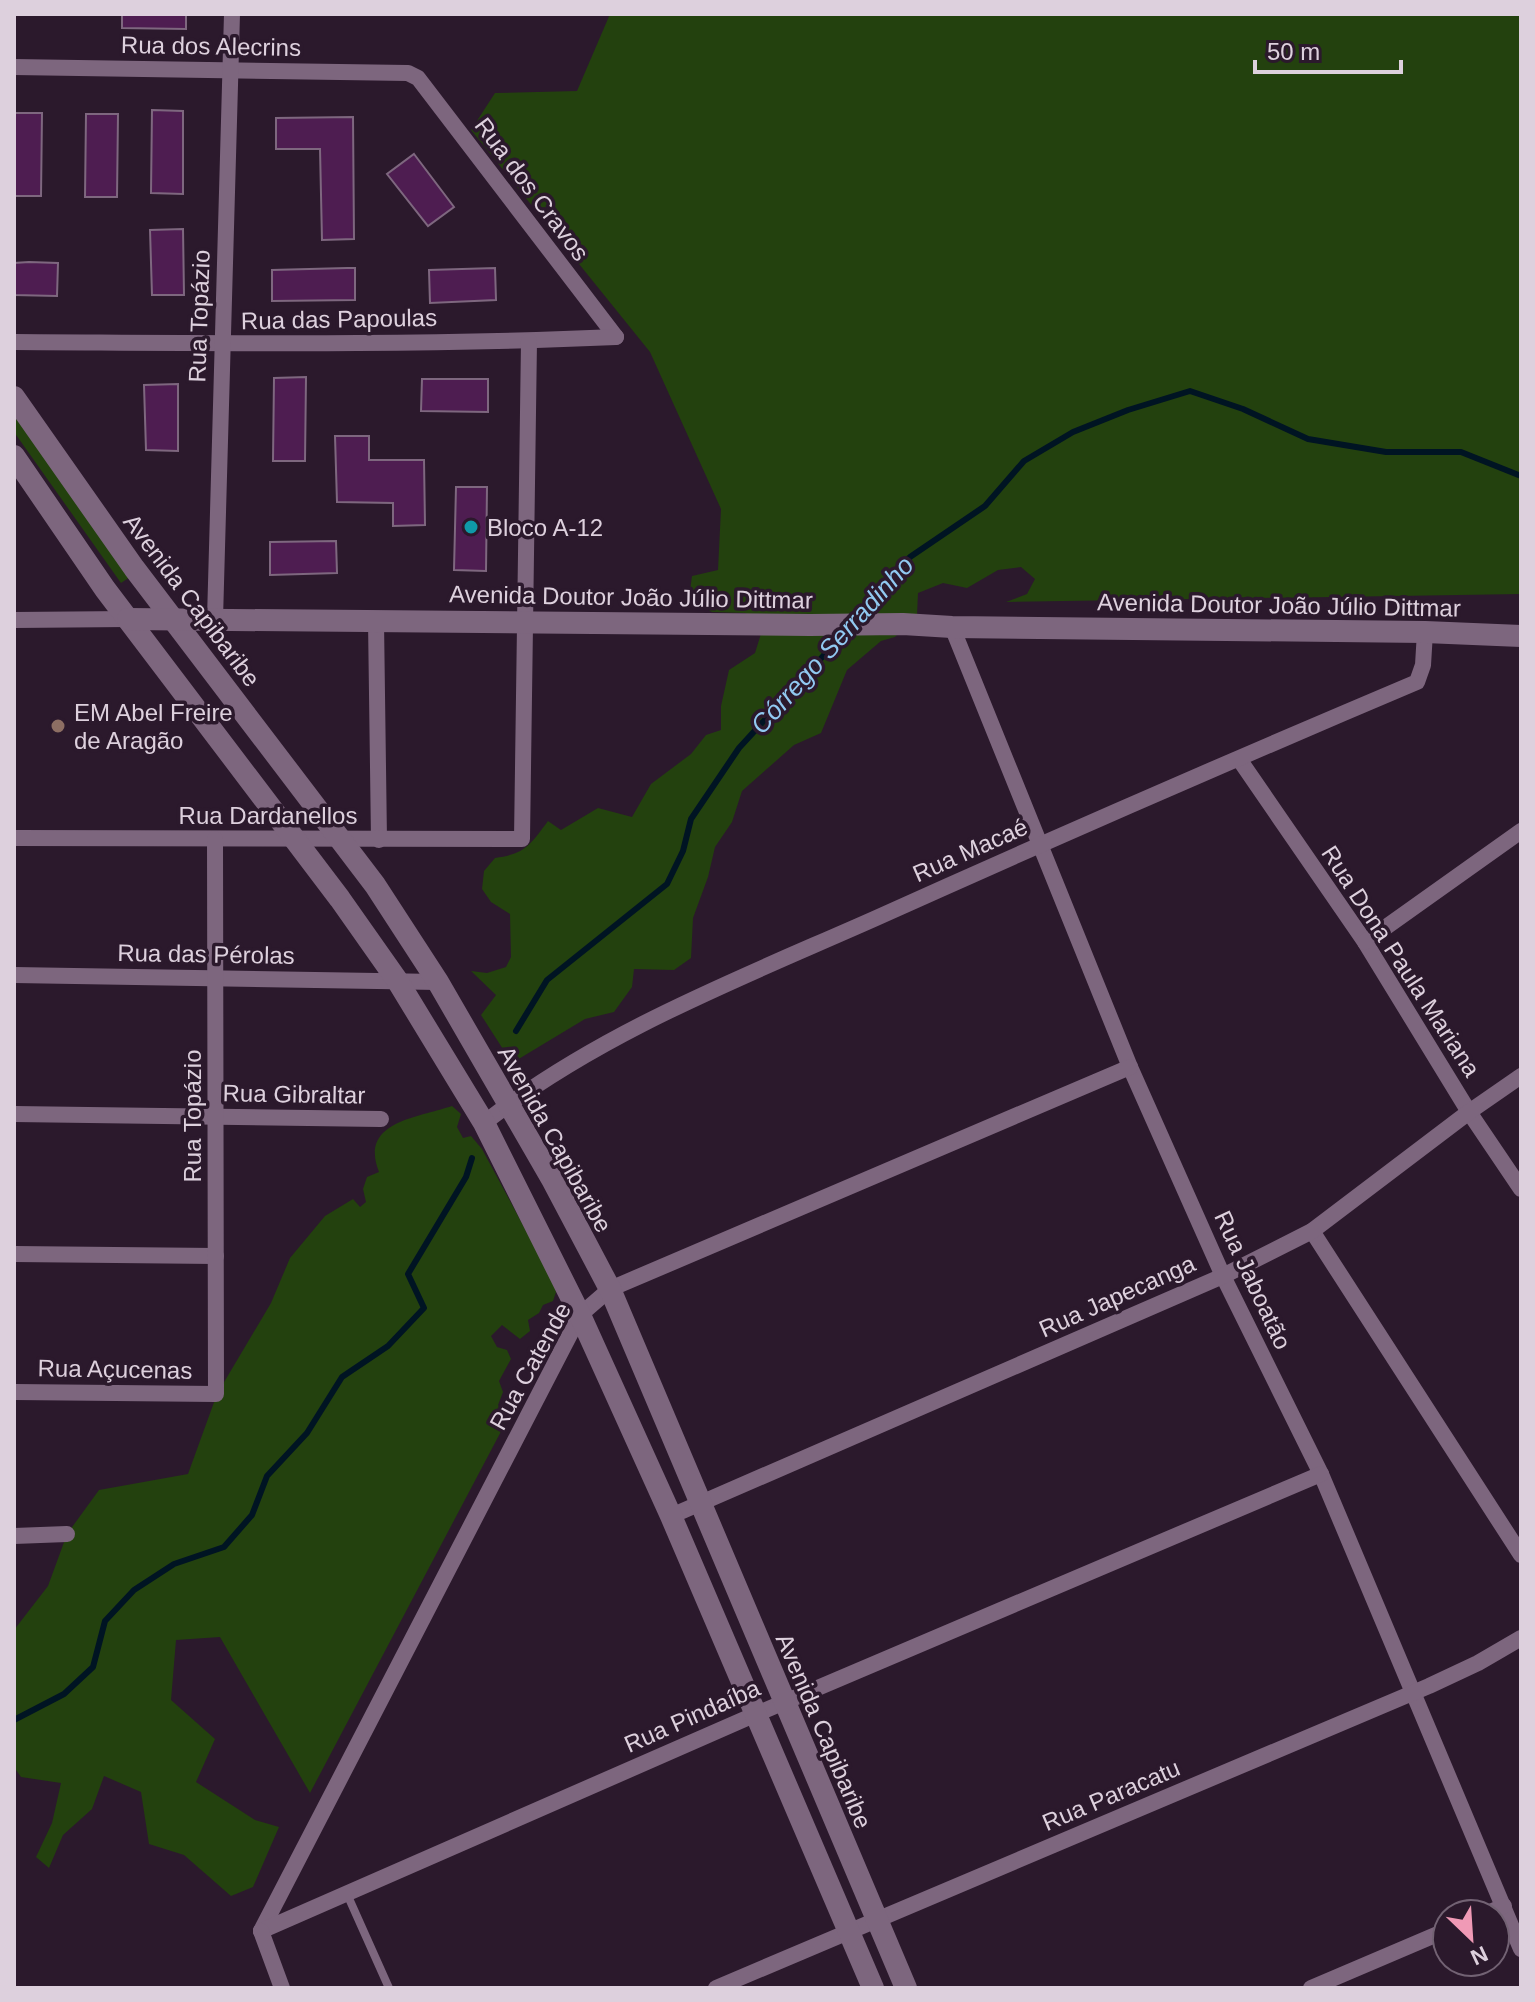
<svg xmlns="http://www.w3.org/2000/svg" width="1535" height="2002" viewBox="0 0 1535 2002" font-family="Arial,sans-serif">
	<style>
		.green { fill: #23410e }
		.lines { fill: none; stroke-linecap: round; stroke-linejoin: round }
		.stream { stroke: #001423; stroke-width: 6 }
		.building { fill: #4e1d51; stroke: #7e677f; stroke-width: 2 }
		.service { stroke: #7d667e; stroke-width: 8 }
		.minor { stroke: #7d667e; stroke-width: 16 }
		.secondary { stroke: #7d667e; stroke-width: 22 }
		.culture-dot { fill: #0f9aa8; stroke: #2b192c; stroke-width: 3 }
		.education-dot { fill: #8d6e63; stroke: #2b192c; stroke-width: 3 }
		.labels { text-anchor: middle; dominant-baseline: central; stroke-width: 7; stroke-linejoin: round; paint-order: stroke }
		.street-label { font-size: 24px; fill: #ddd0dd; stroke: #2b192c }
		.poi-label { font-size: 24px; fill: #ddd0dd; stroke: #2b192c; text-anchor: start }
		.water-label { font-size: 26px; font-style: italic; fill: #91c9f1; stroke: #2b192c }
	</style>
	<rect width="100%" height="100%" fill="#2b192c"/>
	<!-- green -->
	<g class="green">
		<path d="M610 14H1521V594L1006 602 1027 594 1035 579 1021 567 998 570 967 588 943 583 918 593 917 615 895 637 881 641 847 670 821 733 794 745 742 791 732 822 715 847 708 877 693 918 691 958 674 970 634 969 632 987 614 1012 585 1019 512 1063 481 1015 496 995 471 971 487 973 506 967 511 957 510 914 491 902 482 889 484 871 495 858C525 854 530 845 548 821L561 830 598 808 632 817 651 784 691 754 706 735 721 730V706L729 670 755 653 764 624 745 613 712 612 689 598 692 576 718 570 721 509 650 352 471 130 495 93 577 91Z"/>
		<path d="M14 409 133 575 121 583 14 432Z"/>
		<path d="M452 1106 461 1114 457 1127 463 1138 471 1136 482 1149 552 1279 556 1292 553 1301 543 1305 539 1313 528 1320 530 1331 520 1339 502 1325 491 1336 497 1347 507 1350 511 1359 499 1381 503 1392 498 1405 506 1422 310 1793 220 1637 176 1640 171 1700 215 1739 196 1782 255 1820 279 1827 253 1887 231 1896 184 1855 149 1844 141 1792 104 1776 92 1809 63 1835 49 1868 36 1857 52 1823 61 1783 21 1777 14 1767V1630L48 1586 67 1534 99 1490 188 1474 217 1394 271 1303 290 1258 325 1216 353 1199 360 1207 366 1202 363 1189 367 1177 379 1172C359 1122 416 1118 452 1106Z"/>
	</g>
	<g class="lines">
		<!-- stream -->
		<g class="stream">
			<path d="M856 618 910 557 985 506 1024 461 1073 432 1128 410 1190 391 1243 409 1308 439 1386 452H1461L1521 476"/>
			<path d="M516 1031 547 980 667 884 683 851 691 819 739 748 847 630"/>
			<path d="M14 1720 64 1694 93 1667 105 1621 134 1590 174 1564 224 1547 252 1515 267 1476 307 1433 342 1377 388 1346 424 1308 408 1274 466 1177 472 1158"/>
		</g>
	</g>
	<!-- building -->
	<g class="building">
		<path d="M122 14H186V29L122 28Z"/>
		<path d="M152 110 183 111V194L151 193Z"/>
		<path d="M14 113H42L41 196H14Z"/>
		<path d="M86 114H118L117 197H85Z"/>
		<path d="M353 117 354 239 322 240 320 149H276V118Z"/>
		<path d="M414 154 454 207 428 226 387 174Z"/>
		<path d="M183 229 184 295H152L150 230Z"/>
		<path d="M29 262 58 263 57 296 14 295V263Z"/>
		<path d="M347 268H355V300L272 301V270Z"/>
		<path d="M495 268 496 300 430 303 429 270Z"/>
		<path d="M306 377 305 461H273L274 378Z"/>
		<path d="M422 379H488V412L421 411Z"/>
		<path d="M178 384V451L146 450 144 385Z"/>
		<path d="M335 436H369V460H424L425 525 393 526V503L337 502Z"/>
		<path d="M456 487H487L486 571 454 570Z"/>
		<path d="M336 541 337 573 270 575V542Z"/>
	</g>
	<g class="lines">
		<!-- service -->
		<path class="service" d="M347 1894 389 1988"/>
		<!-- minor -->
		<g class="minor">
			<path d="M14 67 408 73 418 78 616 337"/>
			<path d="M14 342C214 343 415 346 616 337"/>
			<path d="M215 619 232 14"/>
			<path d="M14 620 128 619"/>
			<path d="M376 621 379 840"/>
			<path d="M952 627 1130 1067 1223 1276 1321 1474 1521 1949"/>
			<path d="M1239 759 1365 942 1469 1112 1521 1189"/>
			<path d="M14 838 522 839 529 341"/>
			<path d="M1365 942 1521 831"/>
			<path d="M14 975 438 982"/>
			<path d="M14 1114 381 1119"/>
			<path d="M484 1123C600 1032 741 978 874 919 1054 838 1235 759 1417 682L1423 665 1425 632"/>
			<path d="M1312 1231 1521 1555"/>
			<path d="M14 1254 216 1256"/>
			<path d="M14 1392 216 1394 215 839"/>
			<path d="M671 1516 1223 1276 1312 1231 1469 1112 1521 1076"/>
			<path d="M14 1536 67 1534"/>
			<path d="M1485 1914 1504 1906"/>
			<path d="M261 1931 580 1315 610 1289 1130 1067"/>
			<path d="M261 1931 754 1715 1321 1474"/>
			<path d="M261 1931 282 1988"/>
			<path d="M716 1988 1429 1686 1478 1663 1521 1638"/>
			<path d="M1311 1988 1447 1930"/>
		</g>
		<!-- secondary -->
		<g class="secondary">
			<path d="M14 397 134 568 375 885 438 982 553 1181 610 1289 906 1988"/>
			<path d="M14 456 105 589 340 899 397 980 484 1123 580 1315 671 1516 873 1988"/>
			<path d="M128 619 810 625 903 624 952 627 1425 632 1521 636"/>
		</g>
	</g>
	<!-- markers -->
	<circle class="culture-dot" cx="471" cy="527" r="8"/>
	<circle class="education-dot" cx="58" cy="726" r="8"/>
	<g class="labels">
		<!-- street labels -->
		<g class="street-label">
			<text transform="translate(211 46) rotate(1)">Rua dos Alecrins</text>
			<text transform="translate(532 189) rotate(53)">Rua dos Cravos</text>
			<text transform="translate(199 316) rotate(-88)">Rua Topázio</text>
			<text transform="translate(339 319) rotate(-1)">Rua das Papoulas</text>
			<text transform="translate(631 597) rotate(1)">Avenida Doutor João Júlio Dittmar</text>
			<text transform="translate(192 600) rotate(53)">Avenida Capibaribe</text>
			<text transform="translate(1279 605) rotate(1)">Avenida Doutor João Júlio Dittmar</text>
			<text x="268" y="815">Rua Dardanellos</text>
			<text transform="translate(970 850) rotate(-24)">Rua Macaé</text>
			<text transform="translate(206 954) rotate(1)">Rua das Pérolas</text>
			<text transform="translate(1401 961) rotate(57)">Rua Dona Paula Mariana</text>
			<text transform="translate(294 1094) rotate(1)">Rua Gibraltar</text>
			<text transform="translate(192 1116) rotate(-90)">Rua Topázio</text>
			<text transform="translate(555 1139) rotate(61)">Avenida Capibaribe</text>
			<text transform="translate(1253 1280) rotate(65)">Rua Jaboatão</text>
			<text transform="translate(1117 1296) rotate(-24)">Rua Japecanga</text>
			<text transform="translate(530 1366) rotate(-61)">Rua Catende</text>
			<text transform="translate(115 1369) rotate(1)">Rua Açucenas</text>
			<text transform="translate(692 1716) rotate(-24)">Rua Pindaíba</text>
			<text transform="translate(824 1731) rotate(67)">Avenida Capibaribe</text>
			<text transform="translate(1111 1795) rotate(-23)">Rua Paracatu</text>
		</g>
		<!-- poi labels -->
		<g class="poi-label">
			<text x="487" y="527">Bloco A-12</text>
			<text x="74" y="712">EM Abel Freire<tspan x="74" dy="28">de Aragão</tspan></text>
		</g>
		<!-- water labels -->
		<g class="water-label">
			<text transform="translate(832 645) rotate(-48)">Córrego Serradinho</text>
		</g>
	</g>
	<!-- border -->
	<rect width="1535" height="2002" fill="none" stroke="#ddd0dd" stroke-width="32"/>
	<!-- north arrow -->
	<g transform="translate(1471 1938) rotate(155)"><circle r="38" fill="#2b192c" stroke="#726273" stroke-width="2"/>
	<path d="M0-6L14 30L0 20L-14 30Z" fill="#f09ab6"/>
	<text y="-12" font-size="22" font-weight="bold" text-anchor="middle" fill="#ddd0dd">N</text>
	</g>
	<!-- scale -->
	<path d="M1255 60v12h146v-12" fill="none" stroke="#ddd0dd" stroke-width="4"/>
	<text x="1267" y="60" font-size="24" fill="#ddd0dd" stroke="#2b192c" stroke-width="6" paint-order="stroke">50 m</text>
</svg>
